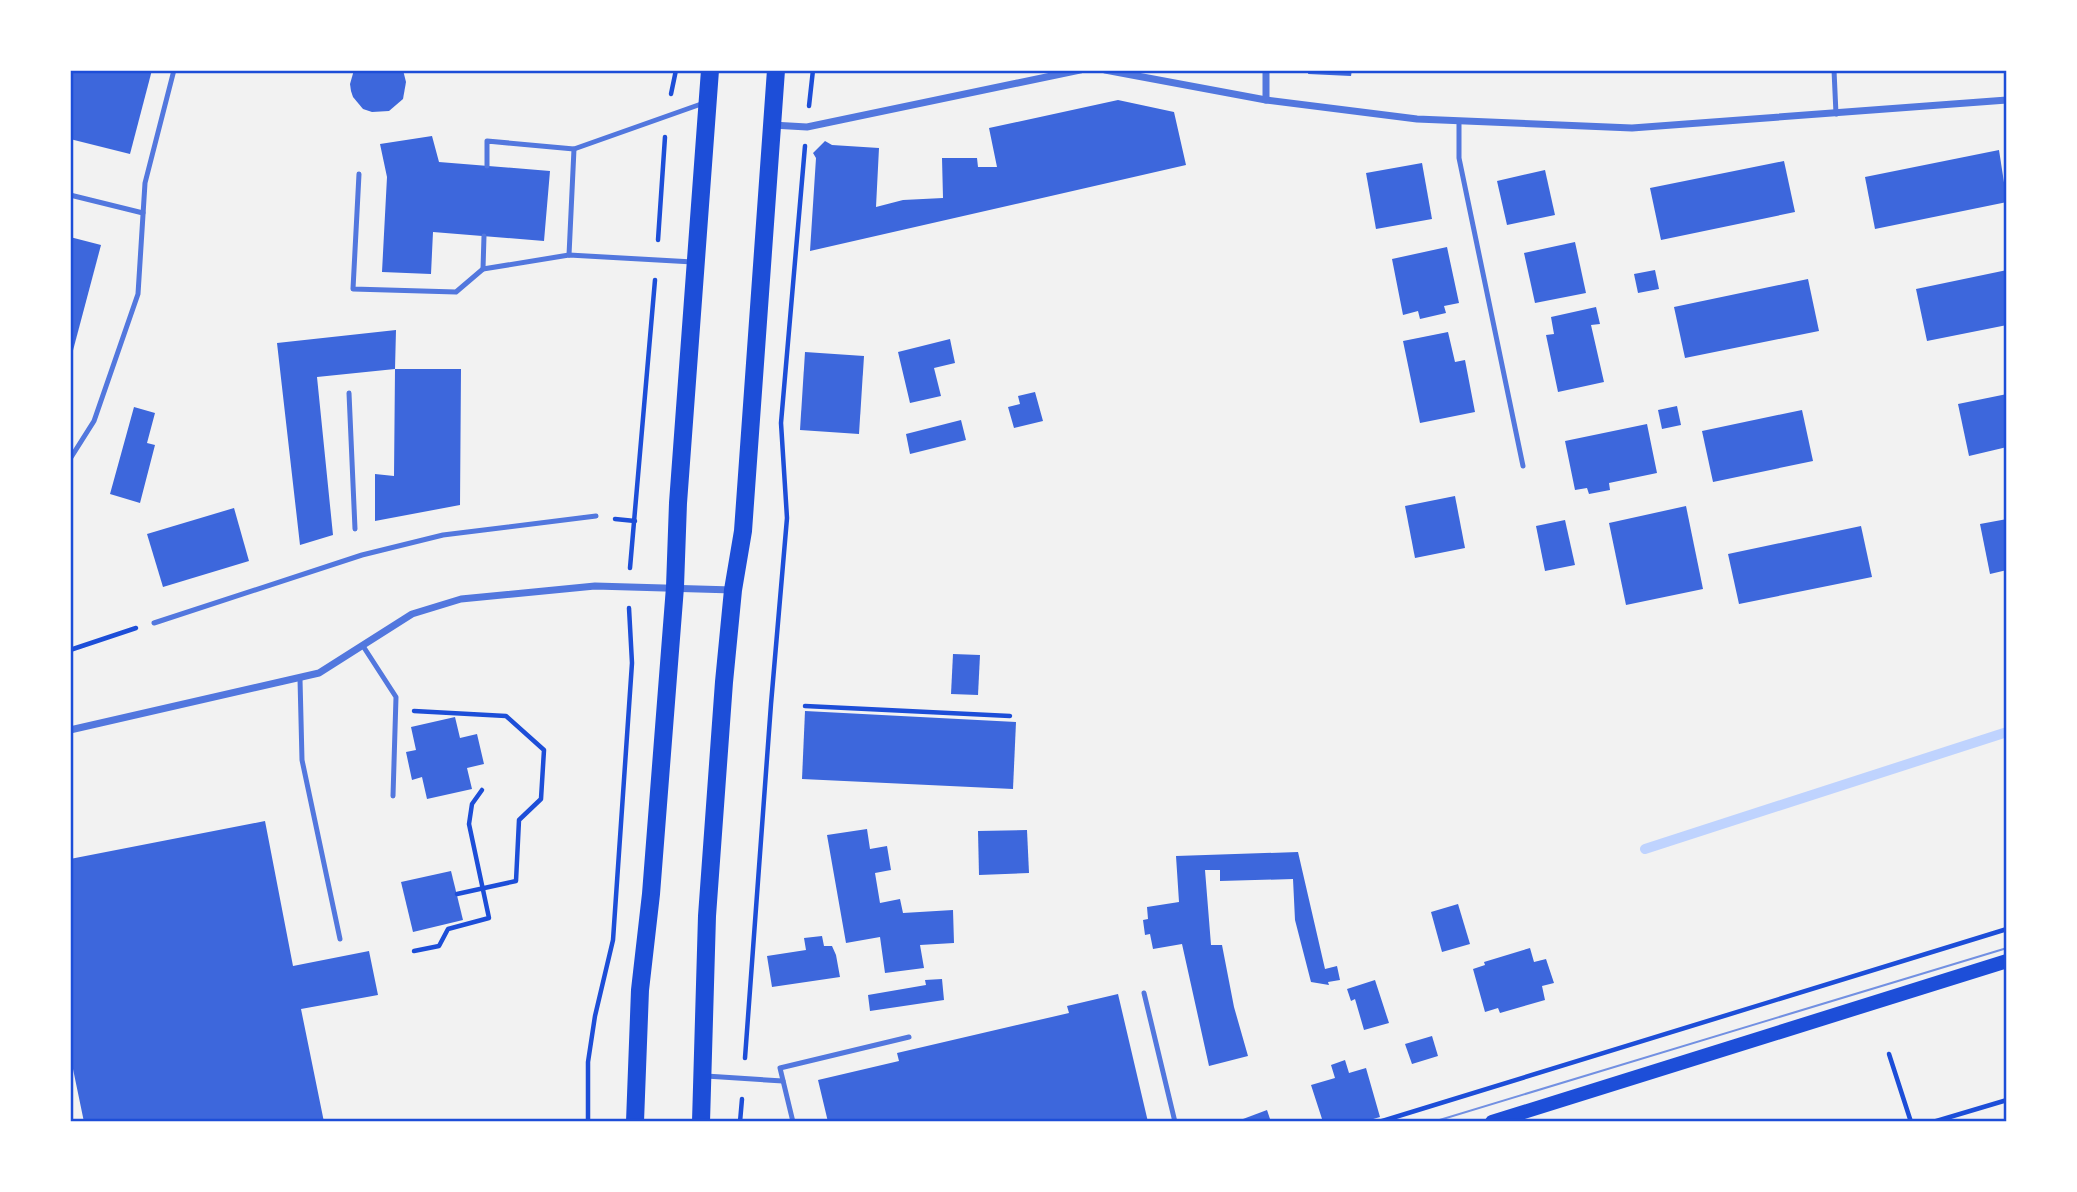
<svg xmlns="http://www.w3.org/2000/svg" width="2077" height="1192" viewBox="0 0 2077 1192" font-family="Montserrat,sans-serif">
	<style>
		.lines { fill: none; stroke-linecap: round; stroke-linejoin: round }
		.stream { stroke: #bfd3fe; stroke-width: 10 }
		.building { fill: #3d67dc }
		.path { stroke: #1d4ed8; stroke-width: 4.5 }
		.service { stroke: #5277de; stroke-width: 5 }
		.minor { stroke: #5277de; stroke-width: 7 }
		.secondary { stroke: #1d4ed8; stroke-width: 14 }
		.primary { stroke: #1d4ed8; stroke-width: 18 }
		.tram { stroke: #7290e2; stroke-width: 2 }
		.neatline { fill: none; stroke: #1d4ed8; stroke-width: 2.5 }
	</style>
	<rect width="100%" height="100%" fill="#f2f2f2"/>
	<g class="lines">
		<!-- stream -->
		<path class="stream" d="M1645 849 2007 732"/>
	</g>
	<!-- building -->
	<g class="building">
		<path d="M70 70H152L130 154 70 139Z"/>
		<path d="M354 70H403L406 82 403 99 389 111 372 112 363 109 353 97 351 91 350 84Z"/>
		<path d="M1309 70H1352L1351 76 1308 74Z"/>
		<path d="M1118 100 1174 112 1186 165 810 251 816 158 813 153 825 141 832 145 879 148 876 207 903 200 943 198 942 158H977L978 167H997L989 128Z"/>
		<path d="M432 136 439 162 550 171 544 241 433 232 431 274 382 272 387 177 380 144Z"/>
		<path d="M1999 150 2007 202 1875 229 1865 177Z"/>
		<path d="M1784 161 1795 212 1661 240 1650 188Z"/>
		<path d="M1422 163 1432 219 1376 229 1366 173Z"/>
		<path d="M1545 170 1555 215 1507 225 1497 181Z"/>
		<path d="M70 237 101 245 71 358H70Z"/>
		<path d="M1575 242 1586 293 1535 303 1524 253Z"/>
		<path d="M1447 247 1459 303 1444 306 1446 313 1420 319 1418 311 1403 315 1392 259Z"/>
		<path d="M1655 270 1659 289 1638 293 1634 274Z"/>
		<path d="M2007 270V325L1927 341 1916 289Z"/>
		<path d="M1808 279 1819 331 1685 358 1674 307Z"/>
		<path d="M1596 307 1600 324 1591 325 1604 382 1558 392 1546 335 1554 334 1551 317Z"/>
		<path d="M396 330 395 369 317 377 333 535 300 545 277 343Z"/>
		<path d="M1448 332 1455 362 1465 360 1475 412 1420 423 1403 341Z"/>
		<path d="M950 339 955 363 934 368 941 396 910 403 898 352Z"/>
		<path d="M805 352 864 356 859 434 800 430Z"/>
		<path d="M395 369H461L460 505 375 521V474L394 476Z"/>
		<path d="M1035 392 1043 421 1014 428 1008 407 1020 404 1018 396Z"/>
		<path d="M2007 394V447L1969 456 1958 404Z"/>
		<path d="M1677 406 1681 425 1662 429 1658 410Z"/>
		<path d="M134 407 155 413 147 443 155 445 140 503 110 494Z"/>
		<path d="M1802 410 1813 461 1713 482 1702 431Z"/>
		<path d="M961 420 966 440 910 454 906 434Z"/>
		<path d="M1647 424 1657 473 1609 483 1610 490 1589 494 1587 488 1575 490 1565 441Z"/>
		<path d="M1455 496 1465 548 1415 558 1405 506Z"/>
		<path d="M1686 506 1703 589 1626 605 1609 523Z"/>
		<path d="M234 508 249 561 163 587 147 534Z"/>
		<path d="M2007 519V570L1990 574 1980 524Z"/>
		<path d="M1565 520 1575 565 1545 571 1536 526Z"/>
		<path d="M1861 526 1872 577 1739 604 1728 554Z"/>
		<path d="M953 654 980 655 978 695 951 694Z"/>
		<path d="M805 711 1016 722 1013 789 802 779Z"/>
		<path d="M455 717 460 738 477 734 484 764 467 768 472 789 427 799 422 777 412 780 406 752 416 750 411 727Z"/>
		<path d="M265 821 293 966 369 951 378 995 301 1009 324 1122H84L73 1069H70V859Z"/>
		<path d="M867 829 870 849 887 846 891 870 875 873 880 903 900 899 903 913 953 910 954 943 920 945 924 968 885 973 880 937 846 943 827 835Z"/>
		<path d="M1027 830 1029 873 979 875 978 831Z"/>
		<path d="M1298 852 1325 969 1337 966 1340 980 1328 982 1329 985 1311 982 1295 920 1293 879 1220 881V870H1205L1211 945H1222L1234 1007 1248 1056 1209 1066 1182 944 1153 949 1150 934 1145 935 1143 920 1148 919 1147 907 1179 902 1176 856Z"/>
		<path d="M451 871 463 920 413 932 401 882Z"/>
		<path d="M1458 904 1470 944 1442 952 1431 912Z"/>
		<path d="M822 936 824 946H832L836 955 840 977 772 987 767 956 806 950 804 938Z"/>
		<path d="M1530 948 1534 962 1546 959 1554 983 1542 986 1545 1000 1500 1013 1498 1008 1485 1012 1473 969 1485 965 1484 962Z"/>
		<path d="M942 979 944 1000 870 1011 868 995 926 985 925 980Z"/>
		<path d="M1375 980 1389 1023 1364 1030 1355 999 1351 1001 1347 989Z"/>
		<path d="M1118 994 1148 1122H828L818 1080 899 1061 897 1053 1069 1013 1067 1006Z"/>
		<path d="M1432 1036 1438 1056 1412 1064 1405 1044Z"/>
		<path d="M1345 1060 1349 1073 1366 1068 1380 1117 1363 1122H1323L1311 1085 1335 1078 1331 1065Z"/>
		<path d="M1267 1110 1271 1122H1235Z"/>
	</g>
	<g class="lines">
		<!-- path -->
		<g class="path">
			<path d="M671 94 676 70"/>
			<path d="M809 106 813 70"/>
			<path d="M658 240 665 137"/>
			<path d="M615 519 635 521"/>
			<path d="M630 568 655 280"/>
			<path d="M70 650 136 628"/>
			<path d="M805 706 1010 716"/>
			<path d="M414 711 506 716 544 750 541 799 519 820 516 881 457 894"/>
			<path d="M414 951 439 946 448 929 489 918 469 824 472 804 482 790"/>
			<path d="M1889 1054 1911 1122"/>
			<path d="M745 1058 771 704 787 518 781 423 805 146"/>
			<path d="M588 1122V1062L595 1016 613 940 632 663 629 608"/>
			<path d="M740 1122 742 1099"/>
			<path d="M1379 1122 2007 929"/>
			<path d="M1933 1122 2007 1100"/>
		</g>
		<!-- service -->
		<g class="service">
			<path d="M1834 70 1836 114"/>
			<path d="M1459 122V158L1523 466"/>
			<path d="M487 166V141L574 149 704 103"/>
			<path d="M359 174 353 289 456 292 483 269"/>
			<path d="M70 195 143 213"/>
			<path d="M484 236 483 269 569 255 693 262"/>
			<path d="M569 255 574 149"/>
			<path d="M349 393 355 529"/>
			<path d="M70 459 94 421 138 294 145 183 174 70"/>
			<path d="M154 623 362 555 443 535 596 516"/>
			<path d="M363 646 396 697 393 796"/>
			<path d="M300 679 302 760 340 939"/>
			<path d="M1144 993 1175 1122"/>
			<path d="M706 1076 783 1081"/>
			<path d="M793 1122 780 1068 909 1037"/>
		</g>
		<!-- minor -->
		<g class="minor">
			<path d="M1105 70 1266 100 1417 119 1632 128 2007 100"/>
			<path d="M1266 100V70"/>
			<path d="M772 125 807 127 1080 70"/>
			<path d="M70 730 319 673 412 614 461 599 595 586 733 590"/>
		</g>
		<!-- secondary -->
		<path class="secondary" d="M1492 1122 2007 961"/>
		<!-- primary -->
		<g class="primary">
			<path d="M635 1122 640 990 651 894 675 587 678 503 710 70"/>
			<path d="M701 1122 707 916 724 682 733 590 743 531 776 70"/>
		</g>
		<!-- tram -->
		<path class="tram" d="M1433 1122 2007 948"/>
	</g>
	<!-- border -->
	<rect width="2077" height="1192" fill="none" stroke="#ffffff" stroke-width="144"/>
	<rect x="72" y="72" width="1933" height="1048" class="neatline"/>
</svg>
